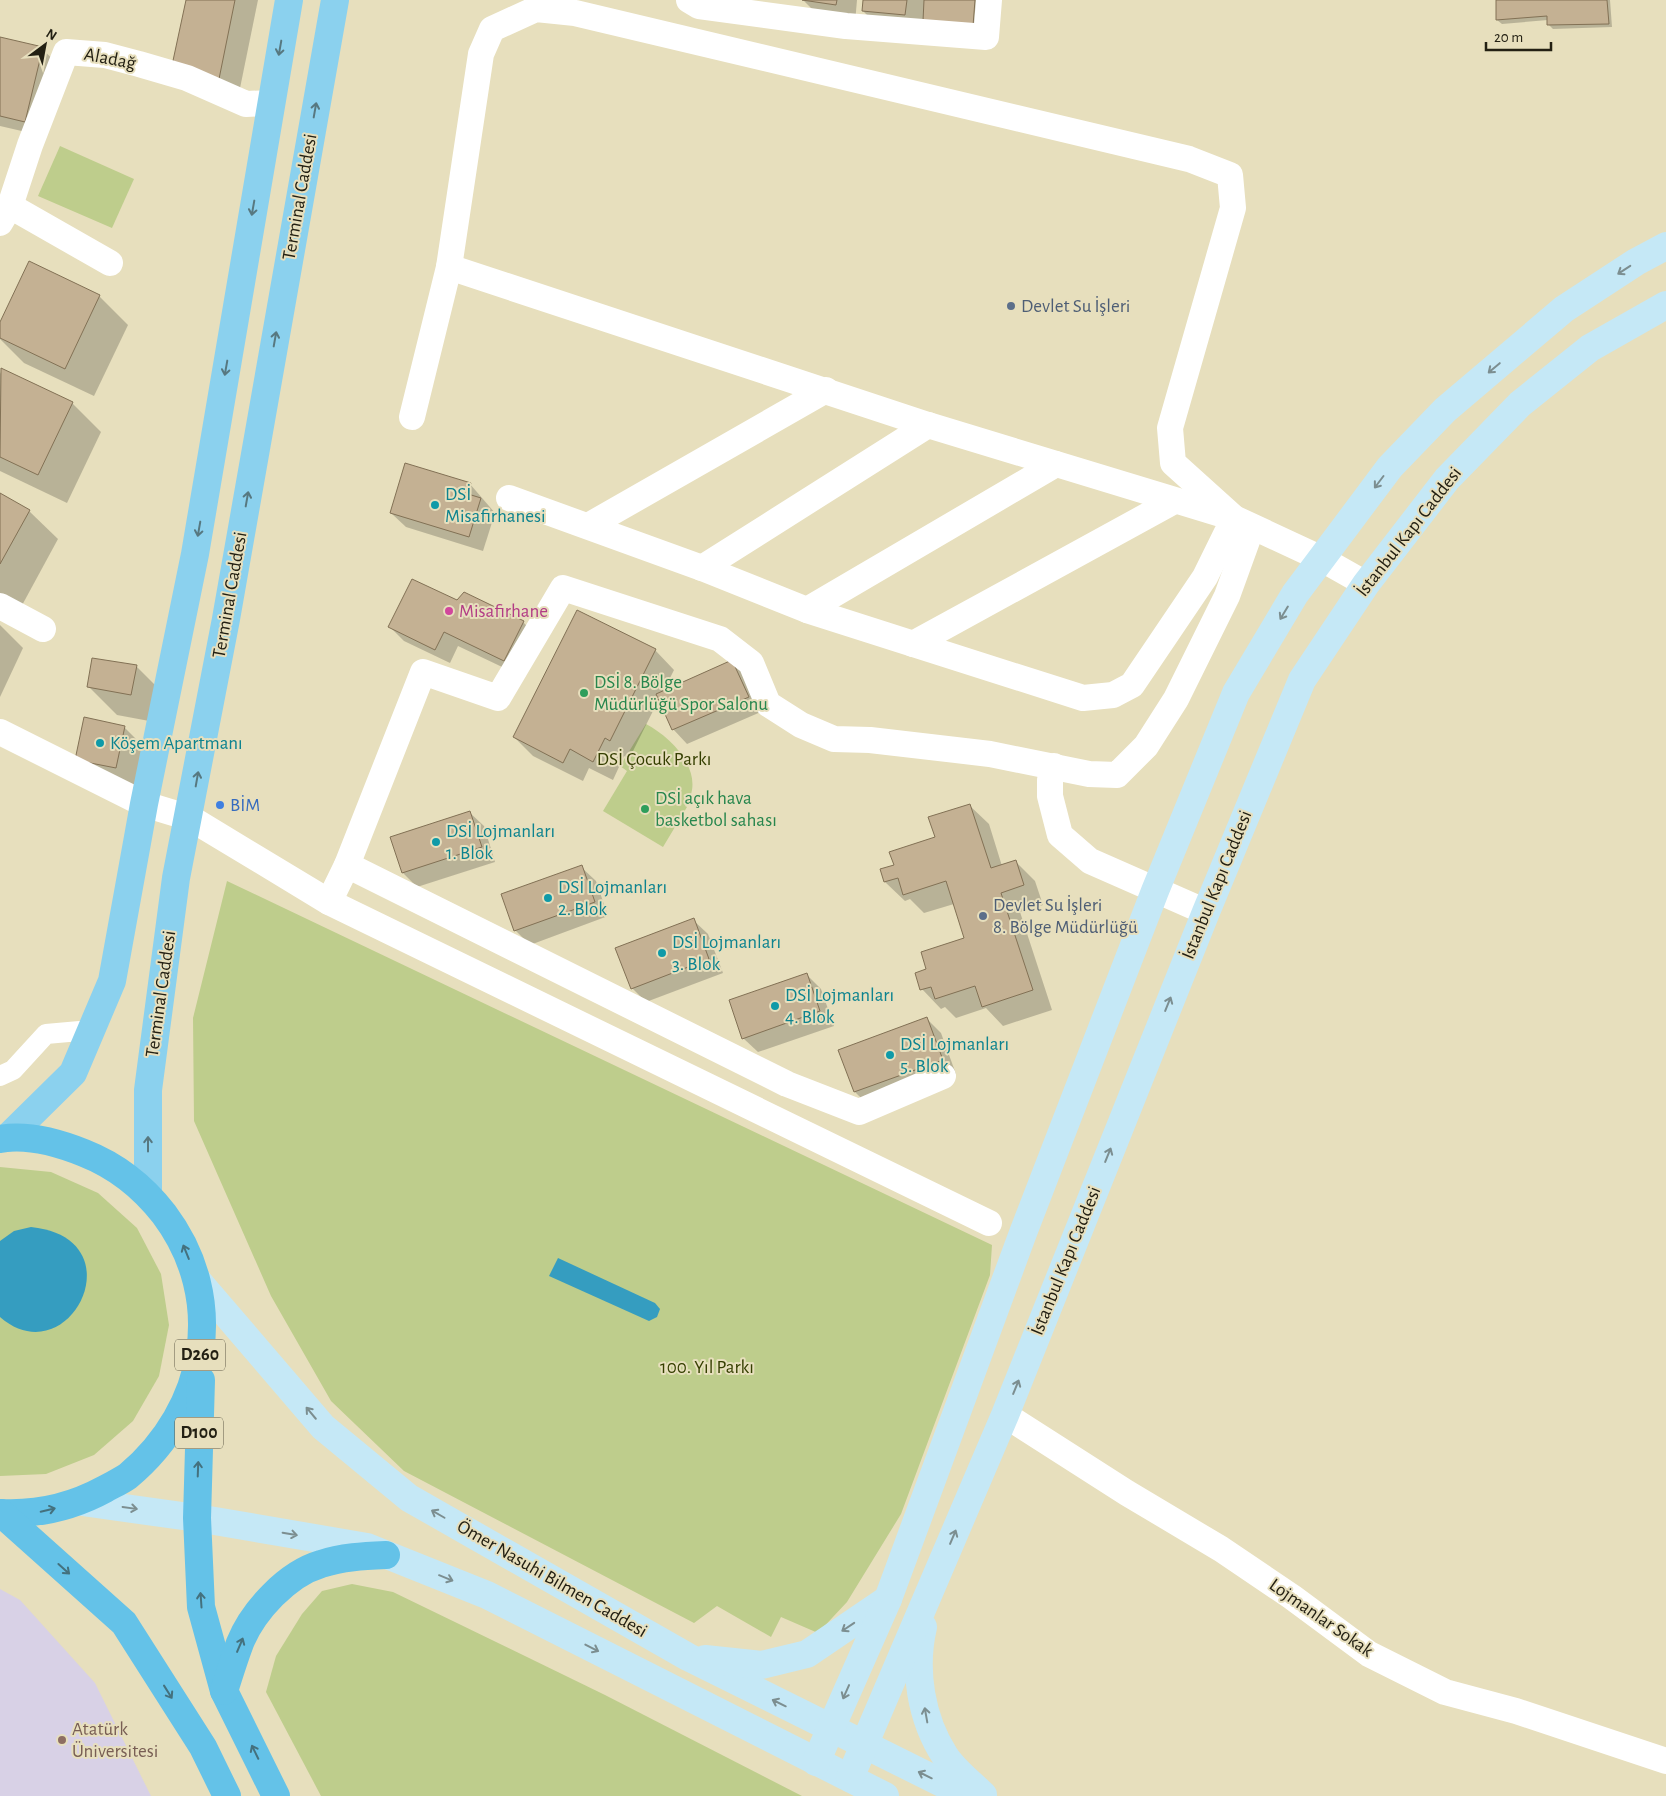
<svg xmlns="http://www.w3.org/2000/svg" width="1666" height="1796" viewBox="0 0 1666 1796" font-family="'Alegreya Sans',sans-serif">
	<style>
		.education { fill: #d8d1e6 }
		.green { fill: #becd8c }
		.water { fill: #359dc0 }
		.shadow { fill: #0003 }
		.building { fill: #c4b193; stroke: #827155 }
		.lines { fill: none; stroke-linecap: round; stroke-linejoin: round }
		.pedestrian { stroke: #fff; stroke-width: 20 }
		.minor { stroke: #fff; stroke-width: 26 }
		.secondary { stroke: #c5e8f6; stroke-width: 28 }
		.primary { stroke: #8bd1ee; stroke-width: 28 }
		.trunk { stroke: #64c2e8; stroke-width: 28 }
		.oneway { stroke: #577880 }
		.oneway2 { stroke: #7c8e90 }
		.oneway3 { stroke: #44717e }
		.service-dot { fill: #5c6f8a; stroke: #e7dfbd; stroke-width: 2 }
		.culture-dot { fill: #0f9aa8; stroke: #e7dfbd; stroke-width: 2 }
		.hotel-dot { fill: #d1479c; stroke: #e7dfbd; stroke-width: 2 }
		.leisure-dot { fill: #2e9e5b; stroke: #e7dfbd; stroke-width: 2 }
		.shop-dot { fill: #3f7fe0; stroke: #e7dfbd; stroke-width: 2 }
		.education-dot { fill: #8d6e63; stroke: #e7dfbd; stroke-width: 2 }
		.labels { text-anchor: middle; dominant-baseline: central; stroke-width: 4; stroke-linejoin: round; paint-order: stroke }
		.shield { fill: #e7dfbd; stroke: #5e5946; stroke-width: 1 }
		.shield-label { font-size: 18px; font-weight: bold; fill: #232013 }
		.street-label { font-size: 19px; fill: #232013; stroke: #e7dfbd }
		.service-label { font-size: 19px; fill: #4e5e75; stroke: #e7dfbd; text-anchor: start }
		.culture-label { font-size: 19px; fill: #0d838f; stroke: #e7dfbd; text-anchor: start }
		.hotel-label { font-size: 19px; fill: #b23c85; stroke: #e7dfbd; text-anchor: start }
		.leisure-label { font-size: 19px; fill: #27864d; stroke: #e7dfbd; text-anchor: start }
		.park-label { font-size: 19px; fill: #353f00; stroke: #e7dfbd }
		.shop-label { font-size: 19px; fill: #366cbe; stroke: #e7dfbd; text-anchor: start }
		.education-label { font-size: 19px; fill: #785e54; stroke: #e7dfbd; text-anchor: start }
	</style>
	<rect width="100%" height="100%" fill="#e7dfbd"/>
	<!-- education -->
	<path class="education" d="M0 1589 20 1600 95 1683 151 1796H0Z"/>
	<!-- green -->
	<g class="green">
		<path d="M60 146 134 179 112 228 38 196Z"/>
		<path d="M646 724C673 738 708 775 685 806L687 807 663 847 603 811 627 771 620 766Z"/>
		<path d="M227 881 992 1245 990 1275 901 1514 847 1602 818 1633 781 1617 771 1637 717 1606 694 1623 404 1471 331 1401 271 1296 194 1121 193 1018Z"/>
		<path d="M0 1167 51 1172 98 1193 137 1228 161 1274 169 1325 159 1376 133 1421 94 1455 46 1474 0 1476Z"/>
		<path d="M352 1584 393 1592 605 1695 802 1796H321L266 1692 276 1656 302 1614 322 1591Z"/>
	</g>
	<!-- water -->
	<g class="water">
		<path d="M31 1227C139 1238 69 1377 0 1317V1241L14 1231Z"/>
		<path d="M558 1258 655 1303 660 1309 657 1317 649 1321 549 1276Z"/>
	</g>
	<!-- shadow -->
	<g class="shadow">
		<path d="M187 0H258L238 98 192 88Z"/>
		<path d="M803 0H857L855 23 823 20Z"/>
		<path d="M864 0H995L992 44 882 30 863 11Z"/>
		<path d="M1496 0H1610L1612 27 1553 29 1548 24V20L1502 24 1497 20Z"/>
		<path d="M0 38 42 49 57 63 39 135 0 126Z"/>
		<path d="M99 296 128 325 94 396 24 363 0 339V325Z"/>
		<path d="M2 370 72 403 101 432 67 503 0 471V374Z"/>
		<path d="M470 484 495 513 483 551 406 527 391 513Z"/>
		<path d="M0 495 29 511 58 539 20 609 0 598Z"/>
		<path d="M457 602 523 622 538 637 519 675 458 646 450 663 404 641 390 627Z"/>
		<path d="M0 625 23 648 0 697Z"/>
		<path d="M655 650 674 670 663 692 732 662 746 676 763 711 687 744 673 729 659 699 629 759 624 756 613 780 589 768 583 781 533 756 514 737Z"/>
		<path d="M93 659 137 667 165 695 160 723 117 715 89 687Z"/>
		<path d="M124 727 153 756 145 796 76 759Z"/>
		<path d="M969 805 989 824 1002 866 1016 862 1035 881 1043 905 1020 912 1052 1010 1003 1026 986 1008 956 1018 945 1007 941 1009 922 989 928 970 966 939 954 904 924 913 910 899 905 901 885 882 895 866 936 838Z"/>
		<path d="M469 812 484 826 495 862 417 887 403 873 391 838Z"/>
		<path d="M581 867 596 881 608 916 530 945 515 930Z"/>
		<path d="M693 920 708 934 723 973 646 1002 632 988Z"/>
		<path d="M807 975 821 989 834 1026 758 1052 743 1038Z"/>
		<path d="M927 1019 941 1033 956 1074 869 1106 855 1092Z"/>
	</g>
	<!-- building -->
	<g class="building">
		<path d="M186 0H235L219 79 171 70Z"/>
		<path d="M802 0H837L836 5Z"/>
		<path d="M863 0H907L905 15 862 11Z"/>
		<path d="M924 0H975L973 26 923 21Z"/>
		<path d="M1496 0H1607L1609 24 1547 25V16L1496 20Z"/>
		<path d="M0 37 43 47 25 122 0 116Z"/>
		<path d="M29 261 100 295 65 369 0 338V322Z"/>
		<path d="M1 368 73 402 38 475 0 457Z"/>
		<path d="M405 463 471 483 468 494 481 498 469 537 390 513Z"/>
		<path d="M0 493 30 510 0 564Z"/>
		<path d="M412 579 457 600 464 592 524 621 504 661 444 632 435 650 388 627Z"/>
		<path d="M577 610 656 649 610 741 605 738 593 762 570 749 563 763 513 737Z"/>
		<path d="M92 658 137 665 131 695 87 687Z"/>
		<path d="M732 660 749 697 672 730 656 694Z"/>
		<path d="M84 717 125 726 116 768 75 760Z"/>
		<path d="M970 804 991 868 1016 860 1024 885 1001 893 1033 990 982 1007 975 986 935 999 931 987 920 990 915 973 926 969 921 952 964 938 946 881 903 895 898 878 884 882 880 869 894 865 889 852 935 837 928 817Z"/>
		<path d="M470 811 482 847 402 873 390 837Z"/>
		<path d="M582 865 595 902 514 931 501 894Z"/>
		<path d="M694 918 709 959 631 989 615 948Z"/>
		<path d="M807 973 820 1011 742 1039 729 1000Z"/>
		<path d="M927 1017 943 1060 854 1092 838 1050Z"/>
	</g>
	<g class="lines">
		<!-- pedestrian -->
		<path class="pedestrian" d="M0 1076 13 1070 46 1034 91 1030"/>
		<!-- minor -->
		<g class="minor">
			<path d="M689 0 699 6 846 26 986 37 989 0"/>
			<path d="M10 206 110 263"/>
			<path d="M0 223 10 206 30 145 66 52 105 55 139 64 187 78 246 104 271 103"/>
			<path d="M449 267 928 425 1234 518 1205 577 1132 685 1113 695 1083 698 807 610 702 568 509 498"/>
			<path d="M412 417 449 267 481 54 492 29 536 9 575 13 1189 159 1230 175 1233 208 1170 428 1173 463 1234 518 1320 558 1366 584"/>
			<path d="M588 526 826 390"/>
			<path d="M702 568 928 425"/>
			<path d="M0 606 43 629"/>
			<path d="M807 610 1056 464"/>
			<path d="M913 644 1174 501"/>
			<path d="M0 732 144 804 190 818 329 902 989 1223"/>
			<path d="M1054 766 1050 780V796L1060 835 1090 861 1206 912"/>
			<path d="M347 865 787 1084 859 1112 943 1076"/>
			<path d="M329 902 347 865 423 672 498 698 563 588 720 639 751 663 768 704 801 725 834 739 870 740 990 754 1089 774 1117 775 1146 746 1176 699 1227 596 1252 527"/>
			<path d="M1005 1415 1127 1493 1221 1549 1292 1597 1369 1654 1445 1692 1516 1711 1666 1761"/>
		</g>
		<!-- secondary -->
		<g class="secondary">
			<path d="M197 1280 323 1427 409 1498 688 1657 968 1796"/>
			<path d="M82 1502 197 1518 367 1547 487 1595 885 1796"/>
			<path d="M923 1627C913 1670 921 1719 945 1756 955 1771 971 1783 983 1795"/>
			<path d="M705 1659 762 1665 807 1654 888 1599"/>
			<path d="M816 1762 888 1599 1023 1233 1155 891 1236 693 1295 594 1390 467 1445 410 1564 309 1636 262 1666 246"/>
			<path d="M850 1778 1005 1415 1206 912 1302 680 1366 584 1447 479 1520 404 1590 348 1666 305"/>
		</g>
		<!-- primary -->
		<g class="primary">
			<path d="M7 1138 73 1073 112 981 144 804 195 554 289 0"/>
			<path d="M148 1193V1090L176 878 226 619 335 0"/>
		</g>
		<!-- trunk -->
		<g class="trunk">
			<path d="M0 1139C27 1134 59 1143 84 1153 117 1166 143 1187 164 1214 228 1299 208 1409 128 1476 121 1481 112 1485 105 1489 72 1507 38 1515 0 1513"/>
			<path d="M201 1380 197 1518 201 1607 224 1691 276 1796"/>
			<path d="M1 1513 124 1623 203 1747 227 1796"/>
			<path d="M224 1691C229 1675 234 1659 240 1643 253 1611 287 1574 321 1564 342 1557 364 1556 386 1555"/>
		</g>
	</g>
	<!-- one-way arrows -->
	<defs><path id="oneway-shaft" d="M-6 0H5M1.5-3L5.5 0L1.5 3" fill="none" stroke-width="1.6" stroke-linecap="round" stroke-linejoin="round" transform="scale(1.25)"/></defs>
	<g class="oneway">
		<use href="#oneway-shaft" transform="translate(280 48) rotate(100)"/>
		<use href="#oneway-shaft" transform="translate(315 110) rotate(-80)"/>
		<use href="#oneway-shaft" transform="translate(253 208) rotate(100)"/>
		<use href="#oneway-shaft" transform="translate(275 339) rotate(-80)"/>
		<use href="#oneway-shaft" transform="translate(226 368) rotate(100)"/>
		<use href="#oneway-shaft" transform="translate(247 499) rotate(-80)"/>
		<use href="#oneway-shaft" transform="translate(199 529) rotate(100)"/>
		<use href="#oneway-shaft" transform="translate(197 779) rotate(-80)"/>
		<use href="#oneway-shaft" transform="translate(148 1144) rotate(-90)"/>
	</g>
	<g class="oneway2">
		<use href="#oneway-shaft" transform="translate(1624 270) rotate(147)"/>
		<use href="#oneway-shaft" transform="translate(1494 368) rotate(140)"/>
		<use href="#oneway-shaft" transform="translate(1379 482) rotate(127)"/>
		<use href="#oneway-shaft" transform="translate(1284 613) rotate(121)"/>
		<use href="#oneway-shaft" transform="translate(1168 1004) rotate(-68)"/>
		<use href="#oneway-shaft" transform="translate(1108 1155) rotate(-68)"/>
		<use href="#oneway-shaft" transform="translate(1016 1387) rotate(-68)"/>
		<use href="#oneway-shaft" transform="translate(311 1413) rotate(-130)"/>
		<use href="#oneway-shaft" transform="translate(130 1508) rotate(8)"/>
		<use href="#oneway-shaft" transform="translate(438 1514) rotate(-150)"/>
		<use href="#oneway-shaft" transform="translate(290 1534) rotate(10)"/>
		<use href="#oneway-shaft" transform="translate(953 1537) rotate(-67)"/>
		<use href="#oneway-shaft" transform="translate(446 1578) rotate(22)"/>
		<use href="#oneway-shaft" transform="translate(848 1627) rotate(146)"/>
		<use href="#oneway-shaft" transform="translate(592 1648) rotate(27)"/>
		<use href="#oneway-shaft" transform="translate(846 1692) rotate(114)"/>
		<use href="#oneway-shaft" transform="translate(779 1703) rotate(-154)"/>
		<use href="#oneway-shaft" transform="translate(926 1715) rotate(-100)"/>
		<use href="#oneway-shaft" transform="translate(925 1775) rotate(-154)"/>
	</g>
	<g class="oneway3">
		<use href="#oneway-shaft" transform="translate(186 1252) rotate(-112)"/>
		<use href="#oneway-shaft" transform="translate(198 1469) rotate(-88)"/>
		<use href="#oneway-shaft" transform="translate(48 1510) rotate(-13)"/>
		<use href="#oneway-shaft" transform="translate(64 1569) rotate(42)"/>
		<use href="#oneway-shaft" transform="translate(201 1600) rotate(-94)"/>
		<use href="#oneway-shaft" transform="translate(240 1645) rotate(-67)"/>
		<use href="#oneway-shaft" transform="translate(168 1692) rotate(58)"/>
		<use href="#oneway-shaft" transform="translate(255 1752) rotate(-116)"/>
	</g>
	<!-- markers -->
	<g class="service-dot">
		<circle cx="1011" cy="306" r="5"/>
		<circle cx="983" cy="916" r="5"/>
	</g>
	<g class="culture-dot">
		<circle cx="435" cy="505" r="5"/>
		<circle cx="100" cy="743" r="5"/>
		<circle cx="436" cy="842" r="5"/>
		<circle cx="548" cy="898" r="5"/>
		<circle cx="662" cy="953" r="5"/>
		<circle cx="775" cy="1006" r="5"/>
		<circle cx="890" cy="1055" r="5"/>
	</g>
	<circle class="hotel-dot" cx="449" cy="611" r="5"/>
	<g class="leisure-dot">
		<circle cx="584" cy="693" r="5"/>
		<circle cx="645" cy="809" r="5"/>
	</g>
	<circle class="shop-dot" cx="220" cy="805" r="5"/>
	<circle class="education-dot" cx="62" cy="1740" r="5"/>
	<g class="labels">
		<!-- shield labels -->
		<g class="shield">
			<rect x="175" y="1339.5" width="50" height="31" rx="4"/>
			<rect x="175" y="1417.5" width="48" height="31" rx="4"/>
		</g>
		<g class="shield-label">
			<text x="200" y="1355">D260</text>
			<text x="199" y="1433">D100</text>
		</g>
		<!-- street labels -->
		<g class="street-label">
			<text transform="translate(110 59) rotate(11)">Aladağ</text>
			<text transform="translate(300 197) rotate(-80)">Terminal Caddesi</text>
			<text transform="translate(1409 532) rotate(-52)">İstanbul Kapı Caddesi</text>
			<text transform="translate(230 595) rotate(-80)">Terminal Caddesi</text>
			<text transform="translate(1217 885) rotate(-68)">İstanbul Kapı Caddesi</text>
			<text transform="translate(161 994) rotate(-82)">Terminal Caddesi</text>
			<text transform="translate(1066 1261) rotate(-68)">İstanbul Kapı Caddesi</text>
			<text transform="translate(552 1579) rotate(30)">Ömer Nasuhi Bilmen Caddesi</text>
			<text transform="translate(1321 1618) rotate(35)">Lojmanlar Sokak</text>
		</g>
		<!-- service labels -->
		<g class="service-label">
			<text x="1021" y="306">Devlet Su İşleri</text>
			<text x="993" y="905">Devlet Su İşleri<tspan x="993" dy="22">8. Bölge Müdürlüğü</tspan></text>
		</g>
		<!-- culture labels -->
		<g class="culture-label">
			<text x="445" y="494">DSİ<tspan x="445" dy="22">Misafirhanesi</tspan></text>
			<text x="110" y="743">Köşem Apartmanı</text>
			<text x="446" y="831">DSİ Lojmanları<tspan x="446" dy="22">1. Blok</tspan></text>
			<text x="558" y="887">DSİ Lojmanları<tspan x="558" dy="22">2. Blok</tspan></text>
			<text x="672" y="942">DSİ Lojmanları<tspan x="672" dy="22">3. Blok</tspan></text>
			<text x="785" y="995">DSİ Lojmanları<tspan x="785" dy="22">4. Blok</tspan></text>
			<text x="900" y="1044">DSİ Lojmanları<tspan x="900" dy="22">5. Blok</tspan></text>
		</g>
		<!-- hotel labels -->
		<g class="hotel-label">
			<text x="459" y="611">Misafirhane</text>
		</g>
		<!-- leisure labels -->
		<g class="leisure-label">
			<text x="594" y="682">DSİ 8. Bölge<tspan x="594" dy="22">Müdürlüğü Spor Salonu</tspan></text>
			<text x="655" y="798">DSİ açık hava<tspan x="655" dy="22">basketbol sahası</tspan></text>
		</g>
		<!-- park labels -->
		<g class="park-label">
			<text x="654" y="759">DSİ Çocuk Parkı</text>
			<text x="707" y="1367">100. Yıl Parkı</text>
		</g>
		<!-- shop labels -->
		<g class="shop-label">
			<text x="230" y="805">BİM</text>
		</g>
		<!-- education labels -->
		<g class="education-label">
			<text x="72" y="1729">Atatürk<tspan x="72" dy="22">Üniversitesi</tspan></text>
		</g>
	</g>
	<!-- north arrow -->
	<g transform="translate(45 45) rotate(32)" stroke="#e7dfbd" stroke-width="4" paint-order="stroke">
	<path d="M0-4L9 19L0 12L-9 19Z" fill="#232013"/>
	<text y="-8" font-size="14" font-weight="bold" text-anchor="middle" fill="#232013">N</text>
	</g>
	<!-- scale -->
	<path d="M1486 42v8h65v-8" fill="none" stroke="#232013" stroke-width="2.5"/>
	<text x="1494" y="42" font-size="15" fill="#232013" stroke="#e7dfbd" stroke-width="4" paint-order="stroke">20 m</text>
</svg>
